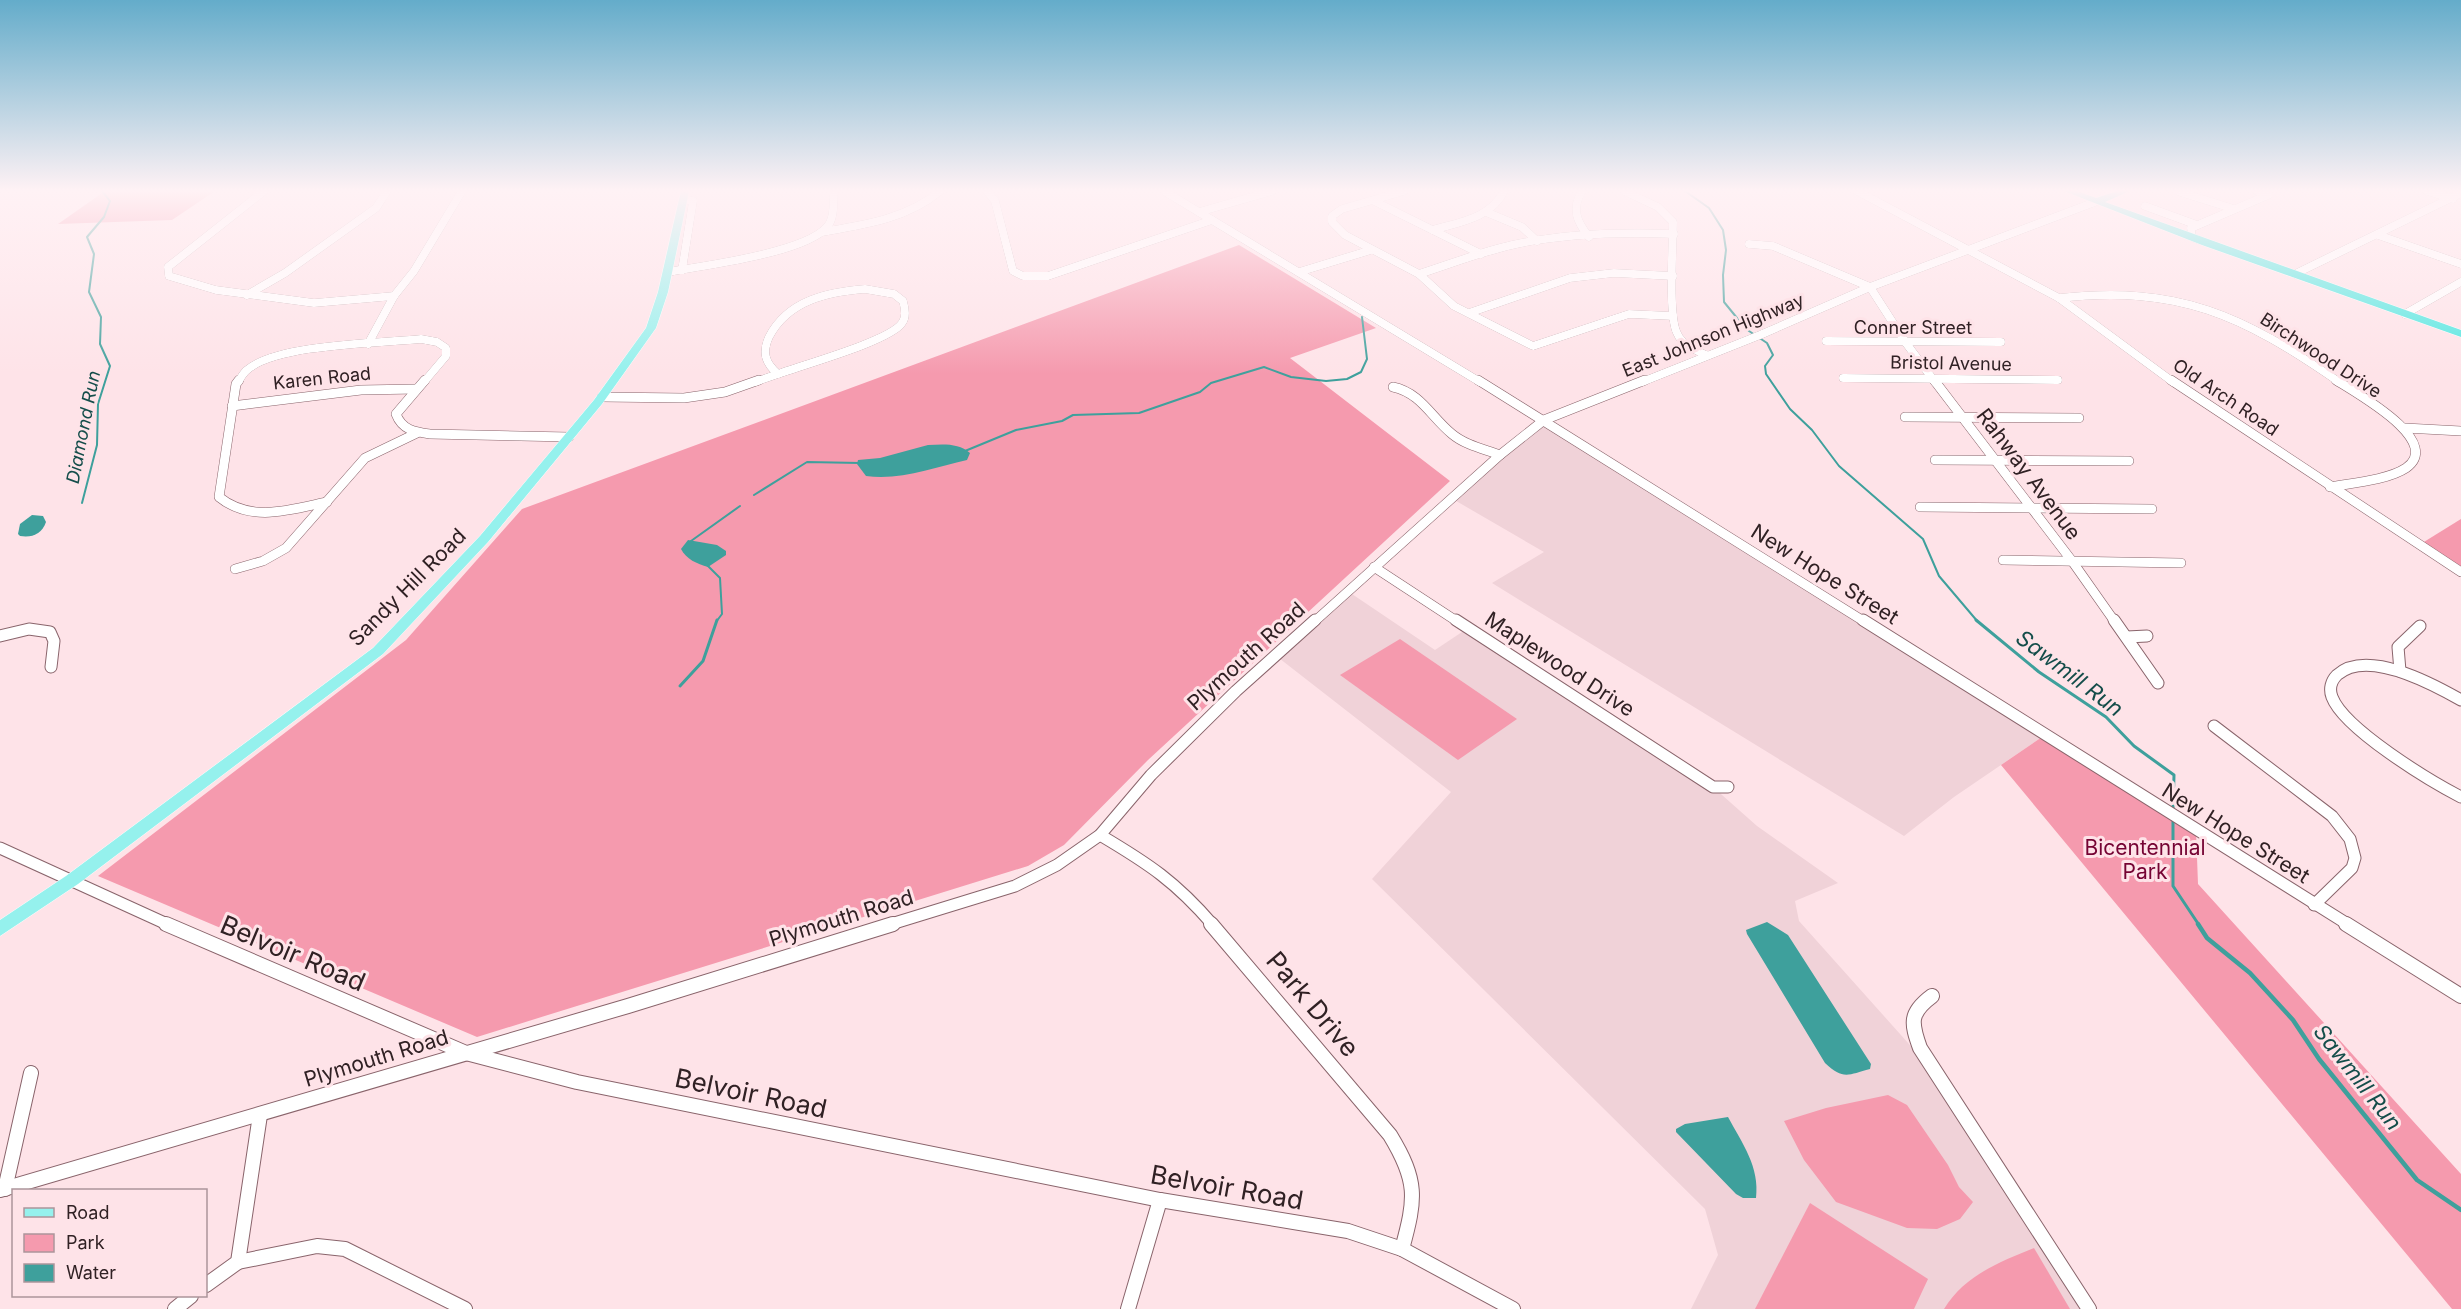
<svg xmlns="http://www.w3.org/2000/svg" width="2461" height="1309" viewBox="0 0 2461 1309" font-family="Inter,sans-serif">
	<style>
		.built { fill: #f0d2d8 }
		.green { fill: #f59aae }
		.water { fill: #3ea09c }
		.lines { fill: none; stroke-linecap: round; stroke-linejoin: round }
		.stream-far2 { stroke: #3ea09c; stroke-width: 2 }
		.stream-far1 { stroke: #3ea09c; stroke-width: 3 }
		.stream { stroke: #3ea09c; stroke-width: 4.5 }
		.minor-far3-casing { stroke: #89646b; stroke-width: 8 }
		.minor-far2-casing { stroke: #89646b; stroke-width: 10 }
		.minor-far1-casing { stroke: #89646b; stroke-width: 13 }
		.minor-casing { stroke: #89646b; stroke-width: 16 }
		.major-casing { stroke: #fff; stroke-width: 1 }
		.highway-casing { stroke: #fff; stroke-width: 1 }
		.minor-far3 { stroke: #fff; stroke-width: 8 }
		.minor-far2 { stroke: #fff; stroke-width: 9 }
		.minor-far1 { stroke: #fff; stroke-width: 11 }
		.minor { stroke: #fff; stroke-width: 14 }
		.major { fill: #95f1ed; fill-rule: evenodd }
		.highway { fill: #4ee8e1; fill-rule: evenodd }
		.labels { text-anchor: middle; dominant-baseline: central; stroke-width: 6; stroke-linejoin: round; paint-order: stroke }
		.far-street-label { font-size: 18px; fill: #302124; stroke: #fee3e8 }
		.far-water-label { font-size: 18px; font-style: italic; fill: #144d4a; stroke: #fee3e8 }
		.street-label { font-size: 21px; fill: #302124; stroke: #fee3e8 }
		.park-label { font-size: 21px; fill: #750333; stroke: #fee3e8 }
		.water-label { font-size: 22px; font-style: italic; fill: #144d4a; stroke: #fee3e8 }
		.near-street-label { font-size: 26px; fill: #302124; stroke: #fee3e8 }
	</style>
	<rect width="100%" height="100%" fill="#fee3e8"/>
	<!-- built -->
	<g class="built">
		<path d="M1544 420 2045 735 1954 797 1904 836 1492 583 1544 552 1451 498Z"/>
		<path d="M1349 592 1435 650 1468 628 1713 787 1757 826 1838 883 1795 901 1799 921 1934 1072 2089 1309H1691L1718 1255 1705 1209 1372 879 1451 792 1275 655Z"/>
	</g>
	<!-- green -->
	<g class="green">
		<path d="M105 191H215L172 220 58 224Z"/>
		<path d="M1239 245 1376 328 1290 358 1450 481 1148 760 1064 845 1028 866 477 1037 98 876 406 640 522 509Z"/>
		<path d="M2461 519V572L2419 545Z"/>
		<path d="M1400 639 1517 719 1458 760 1340 675Z"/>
		<path d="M2045 735 2196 831 2198 884 2461 1174V1309H2452L2001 765Z"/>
		<path d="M1888 1095 1907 1105 1948 1165 1959 1187 1973 1202 1960 1219 1937 1229 1907 1228 1836 1202 1804 1160 1784 1121 1826 1108Z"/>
		<path d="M1810 1203 1928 1279 1914 1309H1755Z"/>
		<path d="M2034 1248 2070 1309H1944C1964 1276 1999 1262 2034 1248Z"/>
	</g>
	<!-- water -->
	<g class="water">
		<path d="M928 445C944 444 959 443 970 453L967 460C935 467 900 481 866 476L857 464 858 460 880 458Z"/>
		<path d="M32 515 43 516 46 522C42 534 32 538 20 536L18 534 20 524Z"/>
		<path d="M688 540 717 545 726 551V555L708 567C697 564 686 559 681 549Z"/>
		<path d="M1767 922 1788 935 1871 1064 1870 1069C1848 1075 1843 1080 1825 1063L1747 934 1746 930Z"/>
		<path d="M1728 1117C1742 1143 1760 1167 1756 1198H1743L1736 1194 1676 1132V1129L1685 1124Z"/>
	</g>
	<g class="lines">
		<!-- stream-far2 -->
		<g class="stream-far2">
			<path d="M1685 191 1709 208 1723 230 1726 250 1723 275 1724 302 1746 329 1767 343 1773 355 1765 366 1766 374 1790 409 1812 430 1839 466 1923 539 1939 576 1978 622"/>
			<path d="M965 451 1016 430 1062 421 1073 415 1139 413 1200 392 1211 383 1264 367 1291 377 1326 381 1347 379 1361 372 1367 359 1362 317"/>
			<path d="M754 495 807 462 860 463"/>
			<path d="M82 503 97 445 98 404 110 366 100 344 101 317 89 292 94 254 87 237 104 217 110 201 102 191"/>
			<path d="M693 543 691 541 740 506"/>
			<path d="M706 564 720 578 722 614 716 622"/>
		</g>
		<!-- stream-far1 -->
		<g class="stream-far1">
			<path d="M1976 620 2039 672 2106 717 2134 746 2174 775 2173 811"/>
			<path d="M680 686 703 661 717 620"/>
			<path d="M2173 818V886L2199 925"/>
		</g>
		<!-- stream -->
		<path class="stream" d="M2198 924 2207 938 2250 973 2293 1020 2319 1059 2417 1180 2461 1210"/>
		<defs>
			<g id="minor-far3">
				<path d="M264 191 168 267 169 276 216 290 314 303 394 296"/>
				<path d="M987 191 995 201 1013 271 1023 276H1048L1212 220"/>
				<path d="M1164 191 1480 382"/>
				<path d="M1404 191 1342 209 1332 216V222L1345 235 1419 274 1454 306 1533 346 1629 314 1673 316"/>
				<path d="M1582 191C1571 209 1577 222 1589 237"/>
				<path d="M1624 191 1658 207 1673 222C1673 245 1668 315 1677 333 1682 345 1695 350 1706 355"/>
				<path d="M1857 191 2059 298 2173 382"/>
				<path d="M2427 191 2453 199"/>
				<path d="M2180 192 2234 209"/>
				<path d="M1374 201 1481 254"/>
				<path d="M2145 206 2197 225"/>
				<path d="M1199 212 1272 191"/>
				<path d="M1486 212 1522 227 1537 241"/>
				<path d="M1433 230C1460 222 1491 218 1504 191"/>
				<path d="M822 232C863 225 907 219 940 191"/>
				<path d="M2378 235 2461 264"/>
				<path d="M2199 240 2192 237 2191 228 2268 195 2257 191"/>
				<path d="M1749 244 1773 246 1870 287 1906 343 1935 382"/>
				<path d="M682 270 693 201 683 199"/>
				<path d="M667 272C703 266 804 253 827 227 835 218 833 202 834 191"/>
				<path d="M1299 272 1371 250"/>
				<path d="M1419 274C1450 264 1481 252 1512 245 1565 233 1620 232 1674 234"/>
				<path d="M2295 274 2461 193"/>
				<path d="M865 289 894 294 903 301C905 308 907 317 902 323 890 341 802 365 778 374 765 363 762 352 769 337 788 300 828 292 865 289Z"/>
				<path d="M247 295 285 273 376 208 387 191"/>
				<path d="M2059 298C2179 285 2242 315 2339 382"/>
				<path d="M1469 313 1570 278 1614 273 1673 276"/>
				<path d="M2405 314 2461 282"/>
				<path d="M1826 341 2001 342"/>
				<path d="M368 344 394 296 414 271 462 191"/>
				<path d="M1843 378 2058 380"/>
				<path d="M238 382C241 378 243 373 247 370 276 344 380 343 421 339L437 342 446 348V356L424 382"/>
				<path d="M755 382 778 374"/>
				<path d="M1642 382 1760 335 1870 287 2095 202"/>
			</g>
			<g id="minor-far2">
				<path d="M239 380 236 384 219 497C251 523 290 510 327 502"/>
				<path d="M425 380 396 414C402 430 415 432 430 434L569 437"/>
				<path d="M1478 380 1865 622"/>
				<path d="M1934 380 2072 561 2115 622"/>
				<path d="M2171 380 2461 572"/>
				<path d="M1393 387C1421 393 1431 417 1452 434 1465 445 1484 449 1500 455"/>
				<path d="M602 397 684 398 725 392 759 380"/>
				<path d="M232 406 361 390 416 389"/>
				<path d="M1905 417 2079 418"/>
				<path d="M2405 428 2461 431"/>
				<path d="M1935 460 2129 461"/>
				<path d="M2330 487C2352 483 2388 480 2406 468 2445 441 2354 392 2336 380"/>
				<path d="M1920 507 2152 509"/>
				<path d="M2003 560 2181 563"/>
				<path d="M1374 567 1458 622"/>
				<path d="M235 569 263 561 286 548 365 458 417 433"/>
				<path d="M1314 622 1500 455 1544 420 1645 380"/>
			</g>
			<g id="minor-far1">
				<path d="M1456 620 1713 787H1728"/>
				<path d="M1863 620 2349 925"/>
				<path d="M2114 620 2158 683"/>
				<path d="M0 636 29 629 50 632 54 641 51 667"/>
				<path d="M2127 637 2147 636"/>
				<path d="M2400 671 2398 647 2420 626"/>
				<path d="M2461 700C2433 684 2367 648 2337 675 2331 681 2329 689 2332 697 2344 729 2430 781 2461 797"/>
				<path d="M2214 726 2332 816 2350 839 2355 858 2352 868 2314 905"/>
				<path d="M1100 835C1149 864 1176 882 1213 925"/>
				<path d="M0 848 169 925"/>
				<path d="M888 925 1015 886 1057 865 1100 835 1151 775 1236 691 1315 620"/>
			</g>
			<g id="minor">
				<path d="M166 924 466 1053 577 1082 1160 1200 1348 1231 1402 1249 1513 1309"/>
				<path d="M1211 924 1390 1135C1418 1181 1416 1198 1402 1249"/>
				<path d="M2346 924 2461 996"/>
				<path d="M1932 996C1909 1013 1911 1023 1920 1048L2089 1309"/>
				<path d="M5 1189 31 1073"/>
				<path d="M0 1190 628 1006 893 924"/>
				<path d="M238 1262 317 1246 345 1249 465 1309"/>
				<path d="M206 1285 238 1262 260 1115"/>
				<path d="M175 1309 191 1296"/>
				<path d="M1128 1309 1160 1200"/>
			</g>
			<path id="major" d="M681 191H689L668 292 656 328 602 404 488 542 383 654 78 884 0 936V920L66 876 373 648 480 536 594 400 646 328 658 292Z"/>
			<path id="highway" d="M2064 191H2077L2096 198 2117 191H2130L2105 202 2461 330V337L2202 245Z"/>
		</defs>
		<!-- minor-far3 casing -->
		<use href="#minor-far3" class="minor-far3-casing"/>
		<!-- minor-far2 casing -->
		<use href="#minor-far2" class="minor-far2-casing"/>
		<!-- minor-far1 casing -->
		<use href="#minor-far1" class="minor-far1-casing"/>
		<!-- minor casing -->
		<use href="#minor" class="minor-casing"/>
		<!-- major casing -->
		<use href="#major" class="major-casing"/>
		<!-- highway casing -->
		<use href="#highway" class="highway-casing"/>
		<!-- minor-far3 -->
		<use href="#minor-far3" class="minor-far3"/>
		<!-- minor-far2 -->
		<use href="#minor-far2" class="minor-far2"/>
		<!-- minor-far1 -->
		<use href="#minor-far1" class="minor-far1"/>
		<!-- minor -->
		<use href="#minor" class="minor"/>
		<!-- major -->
		<use href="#major" class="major"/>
		<!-- highway -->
		<use href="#highway" class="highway"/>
	</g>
	<!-- sky -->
	<linearGradient id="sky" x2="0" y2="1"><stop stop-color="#64acca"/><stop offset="0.51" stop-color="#fff2f5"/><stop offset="1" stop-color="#fff2f5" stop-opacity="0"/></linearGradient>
	<rect width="2461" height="374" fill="url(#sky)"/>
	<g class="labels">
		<!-- far-street labels -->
		<g class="far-street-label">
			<text x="1913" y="327">Conner Street</text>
			<text transform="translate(1713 335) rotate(-22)">East Johnson Highway</text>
			<text transform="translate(2321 355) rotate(33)">Birchwood Drive</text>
			<text transform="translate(1951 363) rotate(1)">Bristol Avenue</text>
			<text transform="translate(322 378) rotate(-6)">Karen Road</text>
			<text transform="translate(2226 397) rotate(34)">Old Arch Road</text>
		</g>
		<!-- far-water labels -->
		<g class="far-water-label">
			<text transform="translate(83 427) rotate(-79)">Diamond Run</text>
		</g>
		<!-- street labels -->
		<g class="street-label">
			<text transform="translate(2029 474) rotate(53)">Rahway Avenue</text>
			<text transform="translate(1825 574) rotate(32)">New Hope Street</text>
			<text transform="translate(407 587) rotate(-45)">Sandy Hill Road</text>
			<text transform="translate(1246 656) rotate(-42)">Plymouth Road</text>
			<text transform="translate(1560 664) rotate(33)">Maplewood Drive</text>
			<text transform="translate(2236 833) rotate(32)">New Hope Street</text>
			<text transform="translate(841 918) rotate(-17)">Plymouth Road</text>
			<text transform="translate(376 1058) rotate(-17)">Plymouth Road</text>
		</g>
		<!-- park labels -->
		<g class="park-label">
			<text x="2145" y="847">Bicentennial<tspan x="2145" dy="24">Park</tspan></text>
		</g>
		<!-- water labels -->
		<g class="water-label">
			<text transform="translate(2070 673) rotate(37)">Sawmill Run</text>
			<text transform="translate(2358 1077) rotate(52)">Sawmill Run</text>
		</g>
		<!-- near-street labels -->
		<g class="near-street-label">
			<text transform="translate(293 953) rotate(23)">Belvoir Road</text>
			<text transform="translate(1313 1004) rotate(50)">Park Drive</text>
			<text transform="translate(751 1093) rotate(12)">Belvoir Road</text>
			<text transform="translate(1227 1187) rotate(10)">Belvoir Road</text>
		</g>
	</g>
	<!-- legend -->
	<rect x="12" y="1189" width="195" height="108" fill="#fee3e8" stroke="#ac959a" stroke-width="1.5"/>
	<rect x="24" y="1208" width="30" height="9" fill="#95f1ed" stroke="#ac959a" stroke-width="1.5"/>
	<text x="66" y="1219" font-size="18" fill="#302124">Road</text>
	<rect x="24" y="1234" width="30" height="18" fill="#f59aae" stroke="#ac959a" stroke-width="1.5"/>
	<text x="66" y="1249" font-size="18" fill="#302124">Park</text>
	<rect x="24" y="1264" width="30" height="18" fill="#3ea09c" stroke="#ac959a" stroke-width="1.5"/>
	<text x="66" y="1279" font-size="18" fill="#302124">Water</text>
</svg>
